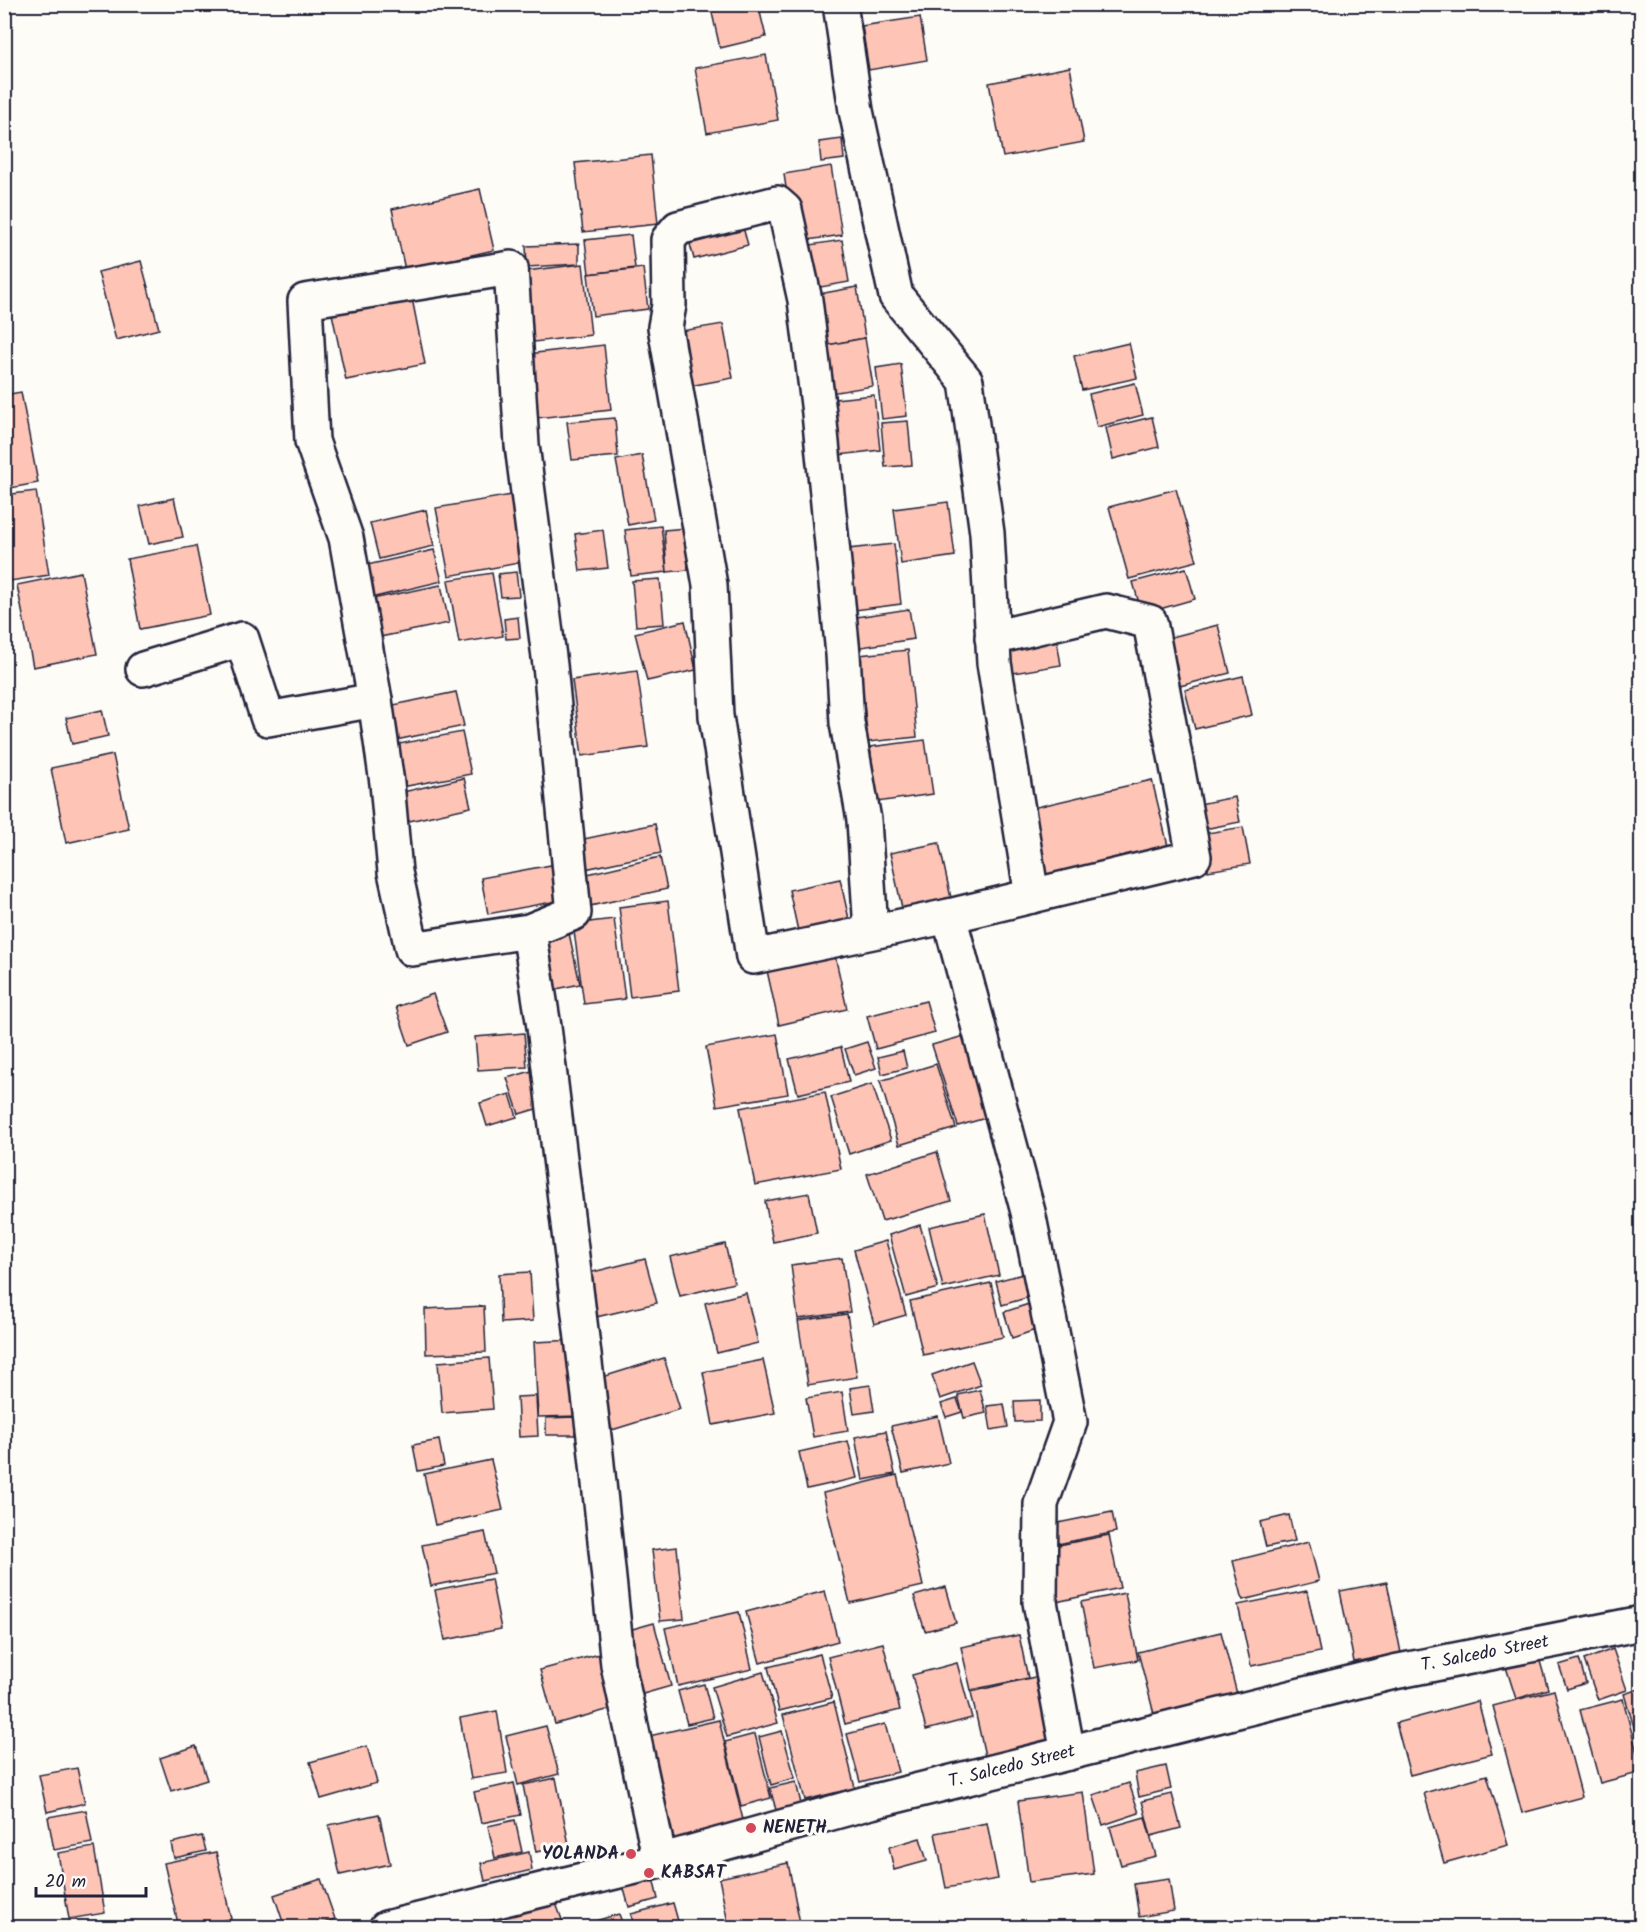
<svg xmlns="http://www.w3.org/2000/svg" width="1646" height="1932" viewBox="0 0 1646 1932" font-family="Kalam,sans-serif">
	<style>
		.building { fill: #fec4b5; stroke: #22223b; stroke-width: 1.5 }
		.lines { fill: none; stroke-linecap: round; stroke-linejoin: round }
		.minor-casing { stroke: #22223b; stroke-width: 38 }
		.tertiary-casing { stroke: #22223b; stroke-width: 38 }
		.minor { stroke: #fdfcf7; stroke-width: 33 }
		.tertiary { stroke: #fdfcf7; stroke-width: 33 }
		.poi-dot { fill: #d1495b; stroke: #fdfcf7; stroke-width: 2 }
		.labels { text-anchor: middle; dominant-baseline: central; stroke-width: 6; stroke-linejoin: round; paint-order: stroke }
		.street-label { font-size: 18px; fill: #22223b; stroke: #fdfcf7 }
		.poi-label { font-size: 18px; font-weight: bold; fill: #22223b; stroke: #fdfcf7; text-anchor: start }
	</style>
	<rect width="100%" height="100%" fill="#fdfcf7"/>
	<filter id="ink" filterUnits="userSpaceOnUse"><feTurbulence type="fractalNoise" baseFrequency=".0167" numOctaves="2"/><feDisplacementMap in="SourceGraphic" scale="12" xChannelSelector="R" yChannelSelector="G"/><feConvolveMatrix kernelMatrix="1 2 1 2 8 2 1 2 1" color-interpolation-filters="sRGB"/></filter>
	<g filter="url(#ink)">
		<!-- building -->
		<g class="building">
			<path d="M710 4H758L766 37 720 48Z"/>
			<path d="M920 17 927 60 869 70 862 26Z"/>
			<path d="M766 55 778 120 707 133 695 68Z"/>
			<path d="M1070 67 1084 142 1003 157 989 83Z"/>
			<path d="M842 139 844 159 821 162 819 142Z"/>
			<path d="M651 155 658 224 583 232 575 163Z"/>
			<path d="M831 166 842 235 794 242 784 174Z"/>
			<path d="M480 189 494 250 405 270 392 209Z"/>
			<path d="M741 220 748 245 694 259 687 233Z"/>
			<path d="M631 235 635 268 589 274 585 240Z"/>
			<path d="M842 240 849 282 804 290 797 247Z"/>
			<path d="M579 244V264L527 267 526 246Z"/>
			<path d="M141 261 159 329 116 340 98 272Z"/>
			<path d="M583 264 591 335 534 342 526 271Z"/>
			<path d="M643 268 648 309 593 316 588 274Z"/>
			<path d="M857 287 865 338 817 347 808 296Z"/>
			<path d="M411 293 425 364 346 380 331 309Z"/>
			<path d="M723 324 733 378 684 387 675 332Z"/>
			<path d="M865 338 873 386 825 394 817 347Z"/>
			<path d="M1129 343 1137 378 1082 390 1074 356Z"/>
			<path d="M604 345 611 410 527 419 519 355Z"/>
			<path d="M901 364 907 416 882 419 876 368Z"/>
			<path d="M1135 383 1143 415 1097 427 1089 394Z"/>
			<path d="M21 392 38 483 4 489V395Z"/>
			<path d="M874 395 880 450 831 456 825 400Z"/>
			<path d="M1152 417 1159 447 1113 459 1106 428Z"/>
			<path d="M615 418 618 456 572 460 567 422Z"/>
			<path d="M908 421 912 465 885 467 881 423Z"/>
			<path d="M642 455 654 520 628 525 616 460Z"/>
			<path d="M1176 489 1197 561 1129 579 1109 507Z"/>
			<path d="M36 491 49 575 10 581 4 546V495Z"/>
			<path d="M511 495 524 562 449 576 436 508Z"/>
			<path d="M174 498 183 537 149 544 140 506Z"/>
			<path d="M948 502 955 556 901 564 894 509Z"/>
			<path d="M426 510 434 546 379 559 370 523Z"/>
			<path d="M661 526 667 572 631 576 625 530Z"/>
			<path d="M686 528 688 570 667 572 664 530Z"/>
			<path d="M603 530 608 568 580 571 575 534Z"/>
			<path d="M894 544 901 604 855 610 848 549Z"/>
			<path d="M196 546 210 615 140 629 127 559Z"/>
			<path d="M434 550 442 581 375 597 367 565Z"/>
			<path d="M1186 568 1195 599 1142 614 1133 582Z"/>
			<path d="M81 572 97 654 33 667 17 585Z"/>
			<path d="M516 572 519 596 501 597 498 574Z"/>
			<path d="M492 573 503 636 459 643 448 580Z"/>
			<path d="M660 579 664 624 636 626 632 581Z"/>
			<path d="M441 585 449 623 375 638 367 600Z"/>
			<path d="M909 609 914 639 855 648 850 618Z"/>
			<path d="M518 617 520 638 506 639 504 619Z"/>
			<path d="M685 621 696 670 647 681 635 633Z"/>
			<path d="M1218 625 1230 673 1176 687 1164 639Z"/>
			<path d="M1057 641 1061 665 1007 674 1003 650Z"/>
			<path d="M908 650 917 737 868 742 859 655Z"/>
			<path d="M637 671 648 747 582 756 572 680Z"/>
			<path d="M1243 676 1252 715 1195 729 1185 690Z"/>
			<path d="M456 692 464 726 391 741 384 707Z"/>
			<path d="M102 710 108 736 72 744 66 718Z"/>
			<path d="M462 732 471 774 391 789 383 747Z"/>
			<path d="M925 740 933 794 877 802 870 747Z"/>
			<path d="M113 755 129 829 66 843 51 768Z"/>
			<path d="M464 778 471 807 396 824 390 795Z"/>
			<path d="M1152 780 1168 846 1044 876 1028 809Z"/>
			<path d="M1235 797 1240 822 1199 830 1194 805Z"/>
			<path d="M655 824 661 853 585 869 579 840Z"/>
			<path d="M1243 827 1250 864 1208 871 1201 834Z"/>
			<path d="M939 843 951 898 902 908 890 853Z"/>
			<path d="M660 857 667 889 590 906 583 875Z"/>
			<path d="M562 863 568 899 488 914 481 878Z"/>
			<path d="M840 879 849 919 798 931 789 890Z"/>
			<path d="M668 901 679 991 630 997 619 907Z"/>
			<path d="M614 919 625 999 584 1004 573 924Z"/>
			<path d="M567 924 580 984 547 991 534 930Z"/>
			<path d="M834 951 847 1009 779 1025 766 966Z"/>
			<path d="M433 994 447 1032 409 1045 396 1007Z"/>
			<path d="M926 1001 935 1033 876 1049 867 1016Z"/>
			<path d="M524 1033 527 1067 478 1070 475 1037Z"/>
			<path d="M777 1034 788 1094 717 1106 706 1047Z"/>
			<path d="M964 1036 989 1117 958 1126 932 1045Z"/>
			<path d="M867 1042 876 1068 854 1075 845 1049Z"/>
			<path d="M841 1047 849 1082 798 1094 789 1059Z"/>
			<path d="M903 1051 907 1068 882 1074 878 1057Z"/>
			<path d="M936 1064 956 1128 899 1145 880 1081Z"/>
			<path d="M535 1070 546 1106 519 1114 507 1078Z"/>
			<path d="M872 1084 891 1140 849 1154 831 1097Z"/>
			<path d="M825 1092 841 1169 755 1185 740 1108Z"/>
			<path d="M510 1094 517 1117 487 1126 480 1103Z"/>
			<path d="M937 1152 951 1201 882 1221 867 1174Z"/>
			<path d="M809 1193 817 1233 773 1242 765 1201Z"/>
			<path d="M985 1214 999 1275 943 1288 929 1227Z"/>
			<path d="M920 1225 938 1288 906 1297 889 1235Z"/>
			<path d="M886 1241 906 1315 874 1324 854 1250Z"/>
			<path d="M725 1244 734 1283 680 1296 670 1257Z"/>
			<path d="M842 1258 850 1312 798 1319 791 1265Z"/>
			<path d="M645 1259 657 1303 596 1317 585 1274Z"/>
			<path d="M530 1272 533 1321 501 1323 499 1274Z"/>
			<path d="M1027 1273 1033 1296 1002 1305 996 1281Z"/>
			<path d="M991 1283 1003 1337 923 1355 910 1301Z"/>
			<path d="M746 1293 758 1343 717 1353 705 1303Z"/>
			<path d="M1035 1302 1044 1327 1012 1338 1004 1312Z"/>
			<path d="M484 1306 486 1352 426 1354 425 1309Z"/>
			<path d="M847 1314 857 1377 808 1385 798 1321Z"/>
			<path d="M576 1340 580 1416 538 1417 534 1342Z"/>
			<path d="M489 1358 493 1409 442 1413 438 1362Z"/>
			<path d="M664 1358 680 1409 612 1430 596 1379Z"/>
			<path d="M763 1360 775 1413 713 1425 703 1372Z"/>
			<path d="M972 1361 981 1385 940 1399 932 1375Z"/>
			<path d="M870 1385 874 1411 854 1414 850 1388Z"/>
			<path d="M980 1390 986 1413 964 1418 958 1395Z"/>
			<path d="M842 1392 848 1431 813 1437 806 1398Z"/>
			<path d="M536 1396 538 1436 519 1437 517 1397Z"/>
			<path d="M957 1399 962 1412 946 1417 941 1404Z"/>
			<path d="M1040 1400V1421L1015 1422 1014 1401Z"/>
			<path d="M1004 1404 1008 1427 991 1430 987 1406Z"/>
			<path d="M938 1416 949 1463 903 1473 891 1426Z"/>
			<path d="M575 1417V1435H546V1418Z"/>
			<path d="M886 1431 895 1474 863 1480 855 1437Z"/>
			<path d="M439 1440 444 1466 418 1471 413 1445Z"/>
			<path d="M848 1441 857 1478 807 1489 799 1452Z"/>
			<path d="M491 1460 503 1510 435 1525 424 1474Z"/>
			<path d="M897 1475 923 1586 850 1603 823 1493Z"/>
			<path d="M1112 1512 1116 1532 1053 1545 1048 1525Z"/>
			<path d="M1289 1515 1295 1541 1266 1547 1260 1522Z"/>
			<path d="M485 1532 494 1573 431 1586 422 1545Z"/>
			<path d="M1109 1535 1120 1588 1056 1602 1044 1548Z"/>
			<path d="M1309 1542 1319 1581 1243 1600 1233 1561Z"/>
			<path d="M677 1547 684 1619 660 1621 652 1550Z"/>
			<path d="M491 1579 501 1629 445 1640 435 1590Z"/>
			<path d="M1387 1582 1401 1653 1354 1662 1340 1591Z"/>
			<path d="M946 1587 956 1623 925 1631 914 1596Z"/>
			<path d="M825 1591 838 1641 760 1663 746 1612Z"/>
			<path d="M1307 1591 1320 1652 1251 1666 1238 1605Z"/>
			<path d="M1125 1593 1138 1660 1094 1668 1081 1602Z"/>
			<path d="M739 1612 752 1669 678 1686 665 1628Z"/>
			<path d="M654 1623 671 1686 636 1696 618 1633Z"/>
			<path d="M1221 1632 1237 1694 1154 1714 1138 1652Z"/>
			<path d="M1019 1635 1028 1678 971 1690 961 1647Z"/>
			<path d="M883 1643 900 1710 845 1724 828 1657Z"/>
			<path d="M1613 1649 1627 1690 1598 1700 1584 1660Z"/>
			<path d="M603 1653 618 1707 555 1724 540 1670Z"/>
			<path d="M820 1654 832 1698 779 1711 768 1667Z"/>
			<path d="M1539 1658 1548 1689 1516 1699 1506 1667Z"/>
			<path d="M1579 1659 1586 1683 1567 1689 1559 1665Z"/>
			<path d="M957 1663 972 1718 926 1730 912 1675Z"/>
			<path d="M763 1672 778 1723 727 1737 712 1687Z"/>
			<path d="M1035 1677 1050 1741 985 1756 971 1692Z"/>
			<path d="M704 1684 713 1718 687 1724 678 1691Z"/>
			<path d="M1642 1688V1750H1641L1624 1694Z"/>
			<path d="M1554 1690 1582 1797 1522 1813 1493 1706Z"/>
			<path d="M1623 1699 1642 1772 1600 1783 1580 1710Z"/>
			<path d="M1478 1701 1492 1754 1410 1775 1396 1723Z"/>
			<path d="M834 1702 855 1788 805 1800 783 1715Z"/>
			<path d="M497 1711 507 1773 471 1779 460 1718Z"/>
			<path d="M719 1720 744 1824 661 1844 636 1739Z"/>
			<path d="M885 1724 898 1772 860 1782 847 1734Z"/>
			<path d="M546 1726 559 1774 518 1785 506 1736Z"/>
			<path d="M782 1731 795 1778 771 1785 759 1737Z"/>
			<path d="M755 1734 771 1798 741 1806 725 1742Z"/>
			<path d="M196 1746 207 1780 171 1791 160 1758Z"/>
			<path d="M367 1746 377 1783 321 1799 310 1762Z"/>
			<path d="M1166 1766 1171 1789 1139 1797 1135 1773Z"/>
			<path d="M77 1768 85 1803 47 1812 39 1775Z"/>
			<path d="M1487 1775 1508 1845 1444 1863 1424 1793Z"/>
			<path d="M556 1778 569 1845 536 1852 523 1785Z"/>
			<path d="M796 1782 801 1804 776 1810 770 1788Z"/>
			<path d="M514 1783 521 1815 481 1823 474 1792Z"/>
			<path d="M1129 1783 1139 1813 1103 1825 1093 1795Z"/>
			<path d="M1083 1792 1094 1874 1029 1882 1018 1801Z"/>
			<path d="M1172 1794 1181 1828 1151 1836 1142 1801Z"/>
			<path d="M86 1810 92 1843 54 1850 48 1817Z"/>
			<path d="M379 1814 390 1864 340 1875 329 1825Z"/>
			<path d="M1145 1817 1156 1856 1121 1865 1110 1827Z"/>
			<path d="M515 1820 522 1852 495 1858 488 1826Z"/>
			<path d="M987 1823 998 1879 946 1888 935 1833Z"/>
			<path d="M202 1836 206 1851 174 1858 171 1843Z"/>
			<path d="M920 1838 927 1861 894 1870 889 1847Z"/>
			<path d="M94 1847 105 1913 69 1919 58 1853Z"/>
			<path d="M216 1852 231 1919 179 1928 164 1863Z"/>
			<path d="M529 1852 532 1870 485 1881 481 1863Z"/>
			<path d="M788 1863 801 1928H729L719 1878Z"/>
			<path d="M652 1874 658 1899 629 1907 622 1882Z"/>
			<path d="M321 1879 335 1919 310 1928H285L274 1895Z"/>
			<path d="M1169 1879 1174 1911 1139 1917 1134 1884Z"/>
			<path d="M553 1895 565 1928H497L493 1916Z"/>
			<path d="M673 1903 680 1928H634L631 1914Z"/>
			<path d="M619 1914 624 1928H586L585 1924Z"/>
			<path d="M480 1919 482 1928H445Z"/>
		</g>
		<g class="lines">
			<defs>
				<g id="minor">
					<path d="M840 4 856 111 896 296 966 381 987 533 994 663 1032 896"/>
					<path d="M143 669 242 639 268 719 375 700"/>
					<path d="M949 916 1028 1212 1070 1422 1041 1504 1040 1602 1068 1753"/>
					<path d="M529 931 412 949 395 872 387 783 375 700 346 538 312 441 305 301 511 268 522 445 550 665 574 913 529 931 544 1027 595 1445 618 1665 660 1861"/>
					<path d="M871 931 864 820 847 723 843 654 819 413 805 300 785 210 777 203 678 228 668 240 669 305 665 327 710 585 716 716 753 957 949 916 1194 857 1150 622 1106 611 992 638"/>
				</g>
				<path id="tertiary" d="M386 1928 660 1861 867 1803 1394 1672 1642 1623"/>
			</defs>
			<!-- minor casing -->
			<use href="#minor" class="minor-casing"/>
			<!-- tertiary casing -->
			<use href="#tertiary" class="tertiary-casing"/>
			<!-- minor -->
			<use href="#minor" class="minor"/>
			<!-- tertiary -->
			<use href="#tertiary" class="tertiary"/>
		</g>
	</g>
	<!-- markers -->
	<g class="poi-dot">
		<circle cx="751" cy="1828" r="6"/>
		<circle cx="631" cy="1854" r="6"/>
		<circle cx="649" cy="1873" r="6"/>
	</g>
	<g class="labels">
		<!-- street labels -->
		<g class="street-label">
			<text transform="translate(1485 1654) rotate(-11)">T. Salcedo Street</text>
			<text transform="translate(1012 1767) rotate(-14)">T. Salcedo Street</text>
		</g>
		<!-- poi labels -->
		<g class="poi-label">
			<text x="763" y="1828">NENETH</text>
			<text x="619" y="1854" text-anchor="end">YOLANDA</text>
			<text x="661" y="1873">KABSAT</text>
		</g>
	</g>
	<!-- margin -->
	<rect width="1646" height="1932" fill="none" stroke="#fdfcf7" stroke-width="24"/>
	<rect x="12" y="12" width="1622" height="1908" fill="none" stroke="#22223b" stroke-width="2" filter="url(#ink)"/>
	<!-- scale -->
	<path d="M36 1887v9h110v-9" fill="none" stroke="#22223b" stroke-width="3"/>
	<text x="45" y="1887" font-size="18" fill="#22223b" stroke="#fdfcf7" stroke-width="4.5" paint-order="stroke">20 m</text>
</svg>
